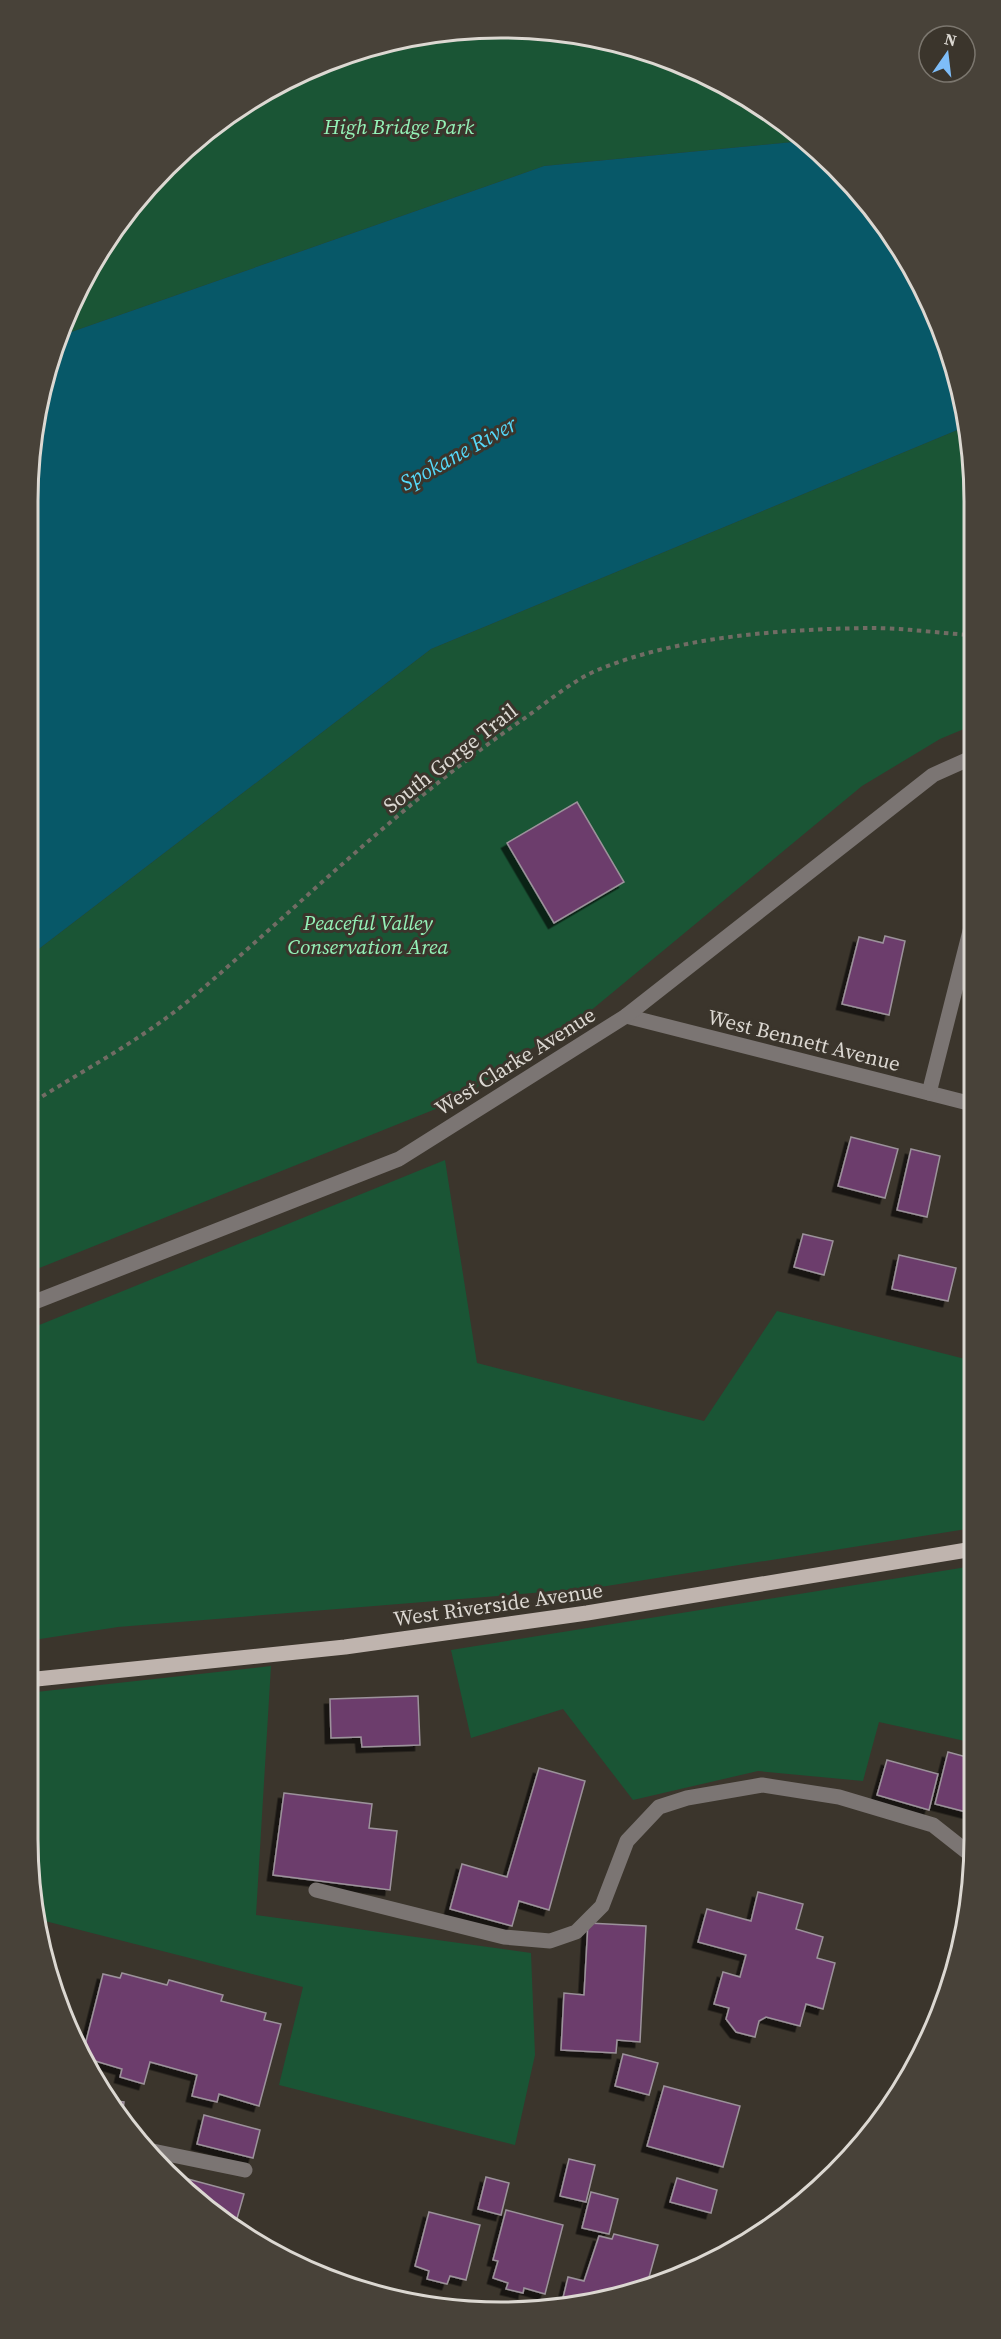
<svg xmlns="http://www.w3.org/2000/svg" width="1001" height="2339" viewBox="0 0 1001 2339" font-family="'Source Serif 4',serif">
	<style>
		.green { fill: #1a5535 }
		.water { fill: #075868 }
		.building { fill: #6c3e6c; stroke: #9c929b; stroke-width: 1.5; filter: url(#shadow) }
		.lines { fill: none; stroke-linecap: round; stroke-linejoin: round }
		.path { stroke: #716c64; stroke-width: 4; stroke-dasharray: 4.5 4.5; stroke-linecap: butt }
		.minor { stroke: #7b7573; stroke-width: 15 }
		.major { stroke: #bfb4ae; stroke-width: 15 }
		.labels { text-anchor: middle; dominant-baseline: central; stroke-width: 6; stroke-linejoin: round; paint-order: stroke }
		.park-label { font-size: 21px; font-style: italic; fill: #94f2b7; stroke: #3b352c }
		.street-label { font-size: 21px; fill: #dcd8d2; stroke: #3b352c }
		.water-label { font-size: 22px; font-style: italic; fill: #55d9f9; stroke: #3b352c }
		.rim { fill: none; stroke: #dcd8d2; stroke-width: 3 }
	</style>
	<defs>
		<filter id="shadow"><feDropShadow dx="-5.5" dy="5.5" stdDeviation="0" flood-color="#0009"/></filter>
	</defs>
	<rect width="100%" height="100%" fill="#3b352c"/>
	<!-- green -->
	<g class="green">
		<path d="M470 28 563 31 653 52 764 107 803 141 544 166 57 337 91 263 145 188 213 125 291 76 378 43Z"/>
		<path d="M967 426 970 438 971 726 940 739 862 786 589 1012 506 1065 463 1098 27 1273V958L431 649Z"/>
		<path d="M445 1160 477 1363 704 1421 777 1311 973 1361V1528L594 1588 118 1627 27 1641V1330Z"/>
		<path d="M973 1566 974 1743 879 1722 863 1781 758 1771 633 1800 563 1709 471 1738 451 1650Z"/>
		<path d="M271 1666 256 1915 531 1953 535 2055 515 2145 279 2085 303 1987 41 1920 27 1838V1693Z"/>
	</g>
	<!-- water -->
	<path class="water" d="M803 141 857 189 938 319 967 426 431 649 27 958V500L52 348 57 337 544 166Z"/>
	<!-- building -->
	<g class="building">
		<path d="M577 802 624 882 554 923 507 843Z"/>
		<path d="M885 936 905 941 889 1015 842 1004 859 937 883 943Z"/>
		<path d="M851 1137 898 1149 885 1198 838 1186Z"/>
		<path d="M911 1149 940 1156 927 1217 897 1210Z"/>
		<path d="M803 1234 833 1241 824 1275 794 1267Z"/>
		<path d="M899 1255 956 1268 948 1301 892 1289Z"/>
		<path d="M418 1696 420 1745 362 1747 361 1737 331 1738 330 1699Z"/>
		<path d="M948 1752 974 1759V1814L935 1804Z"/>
		<path d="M887 1760 938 1774 929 1810 877 1795Z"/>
		<path d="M539 1768 585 1781 549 1910 519 1901 512 1926 450 1909 462 1864 507 1877Z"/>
		<path d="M284 1793 372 1804 369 1828 397 1831 390 1890 273 1875Z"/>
		<path d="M758 1892 803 1904 796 1929 823 1937 817 1958 835 1963 823 2009 806 2004 800 2026 766 2017 759 2021 755 2037 736 2032 726 2019 729 2008 714 2004 723 1972 740 1977 746 1955 698 1942 707 1909 751 1921Z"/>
		<path d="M588 1923 646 1926 640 2042 617 2040 616 2053 561 2050 564 1993 584 1995Z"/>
		<path d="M122 1973 167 1985 169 1980 223 1995 221 2001 266 2013 264 2020 281 2024 259 2106 219 2094 217 2102 192 2096 197 2075 150 2062 144 2084 120 2077 122 2069 82 2057 103 1974 120 1978Z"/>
		<path d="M623 2054 658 2063 649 2095 615 2086Z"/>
		<path d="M664 2086 740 2106 723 2167 647 2146Z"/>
		<path d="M108 2100 124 2102 122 2119Z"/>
		<path d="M204 2115 260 2130 253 2158 197 2144Z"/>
		<path d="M569 2159 595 2165 586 2202 560 2196Z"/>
		<path d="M486 2177 509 2183 501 2215 478 2209Z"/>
		<path d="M677 2178 717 2190 711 2213 670 2202Z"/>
		<path d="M188 2179 244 2194 236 2222 229 2220 187 2185Z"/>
		<path d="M591 2192 618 2199 609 2234 582 2228Z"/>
		<path d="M506 2210 563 2225 545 2294 524 2288 523 2293 506 2289 508 2283 493 2278 498 2261 493 2260Z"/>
		<path d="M429 2212 480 2225 466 2280 450 2276 447 2284 427 2279 429 2271 415 2266Z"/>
		<path d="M614 2234 658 2245 646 2288 574 2305 562 2302 568 2277 584 2281 599 2236 612 2239Z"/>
	</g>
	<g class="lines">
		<!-- path -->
		<path class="path" d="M27 1106C83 1070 142 1040 193 997 301 904 404 801 522 720 545 704 574 679 600 669 681 636 785 629 871 628 904 628 938 633 970 635"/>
		<!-- minor -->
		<g class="minor">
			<path d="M626 1016 972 1104"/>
			<path d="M929 1093 971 927"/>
			<path d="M27 1305 399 1159 626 1016 933 775 971 758"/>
			<path d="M316 1890 504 1937 550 1941 576 1932 602 1906 627 1841 659 1807 687 1798 762 1785 839 1797 933 1825 971 1855"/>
			<path d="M143 2149 245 2170"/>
		</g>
		<!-- major -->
		<path class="major" d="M27 1680 345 1647 587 1613 973 1549"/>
	</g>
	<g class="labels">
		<!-- park labels -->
		<g class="park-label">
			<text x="399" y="126">High Bridge Park</text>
			<text x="368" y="922">Peaceful Valley<tspan x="368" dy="24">Conservation Area</tspan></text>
		</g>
		<!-- street labels -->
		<g class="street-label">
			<text transform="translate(450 758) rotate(-38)">South Gorge Trail</text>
			<text transform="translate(804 1040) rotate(14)">West Bennett Avenue</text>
			<text transform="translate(515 1061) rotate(-32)">West Clarke Avenue</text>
			<text transform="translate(498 1604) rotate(-8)">West Riverside Avenue</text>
		</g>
		<!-- water labels -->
		<g class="water-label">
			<text transform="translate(458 453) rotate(-29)">Spokane River</text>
		</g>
	</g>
	<!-- crop -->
	<path d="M0 0H1001V2339H0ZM501 38H501A463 463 0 0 1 964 501V1839A463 463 0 0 1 501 2302H501A463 463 0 0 1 38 1839V501A463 463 0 0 1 501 38Z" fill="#484239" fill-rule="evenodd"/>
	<path class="rim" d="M501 38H501A463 463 0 0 1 964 501V1839A463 463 0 0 1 501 2302H501A463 463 0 0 1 38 1839V501A463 463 0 0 1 501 38Z"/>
	<!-- north arrow -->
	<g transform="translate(947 54) rotate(14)"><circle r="28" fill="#3b352c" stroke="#7b766e" stroke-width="1.5"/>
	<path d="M0-4.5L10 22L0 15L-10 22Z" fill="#7ebdf9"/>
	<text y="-9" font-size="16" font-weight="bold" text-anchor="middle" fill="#dcd8d2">N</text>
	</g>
</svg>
